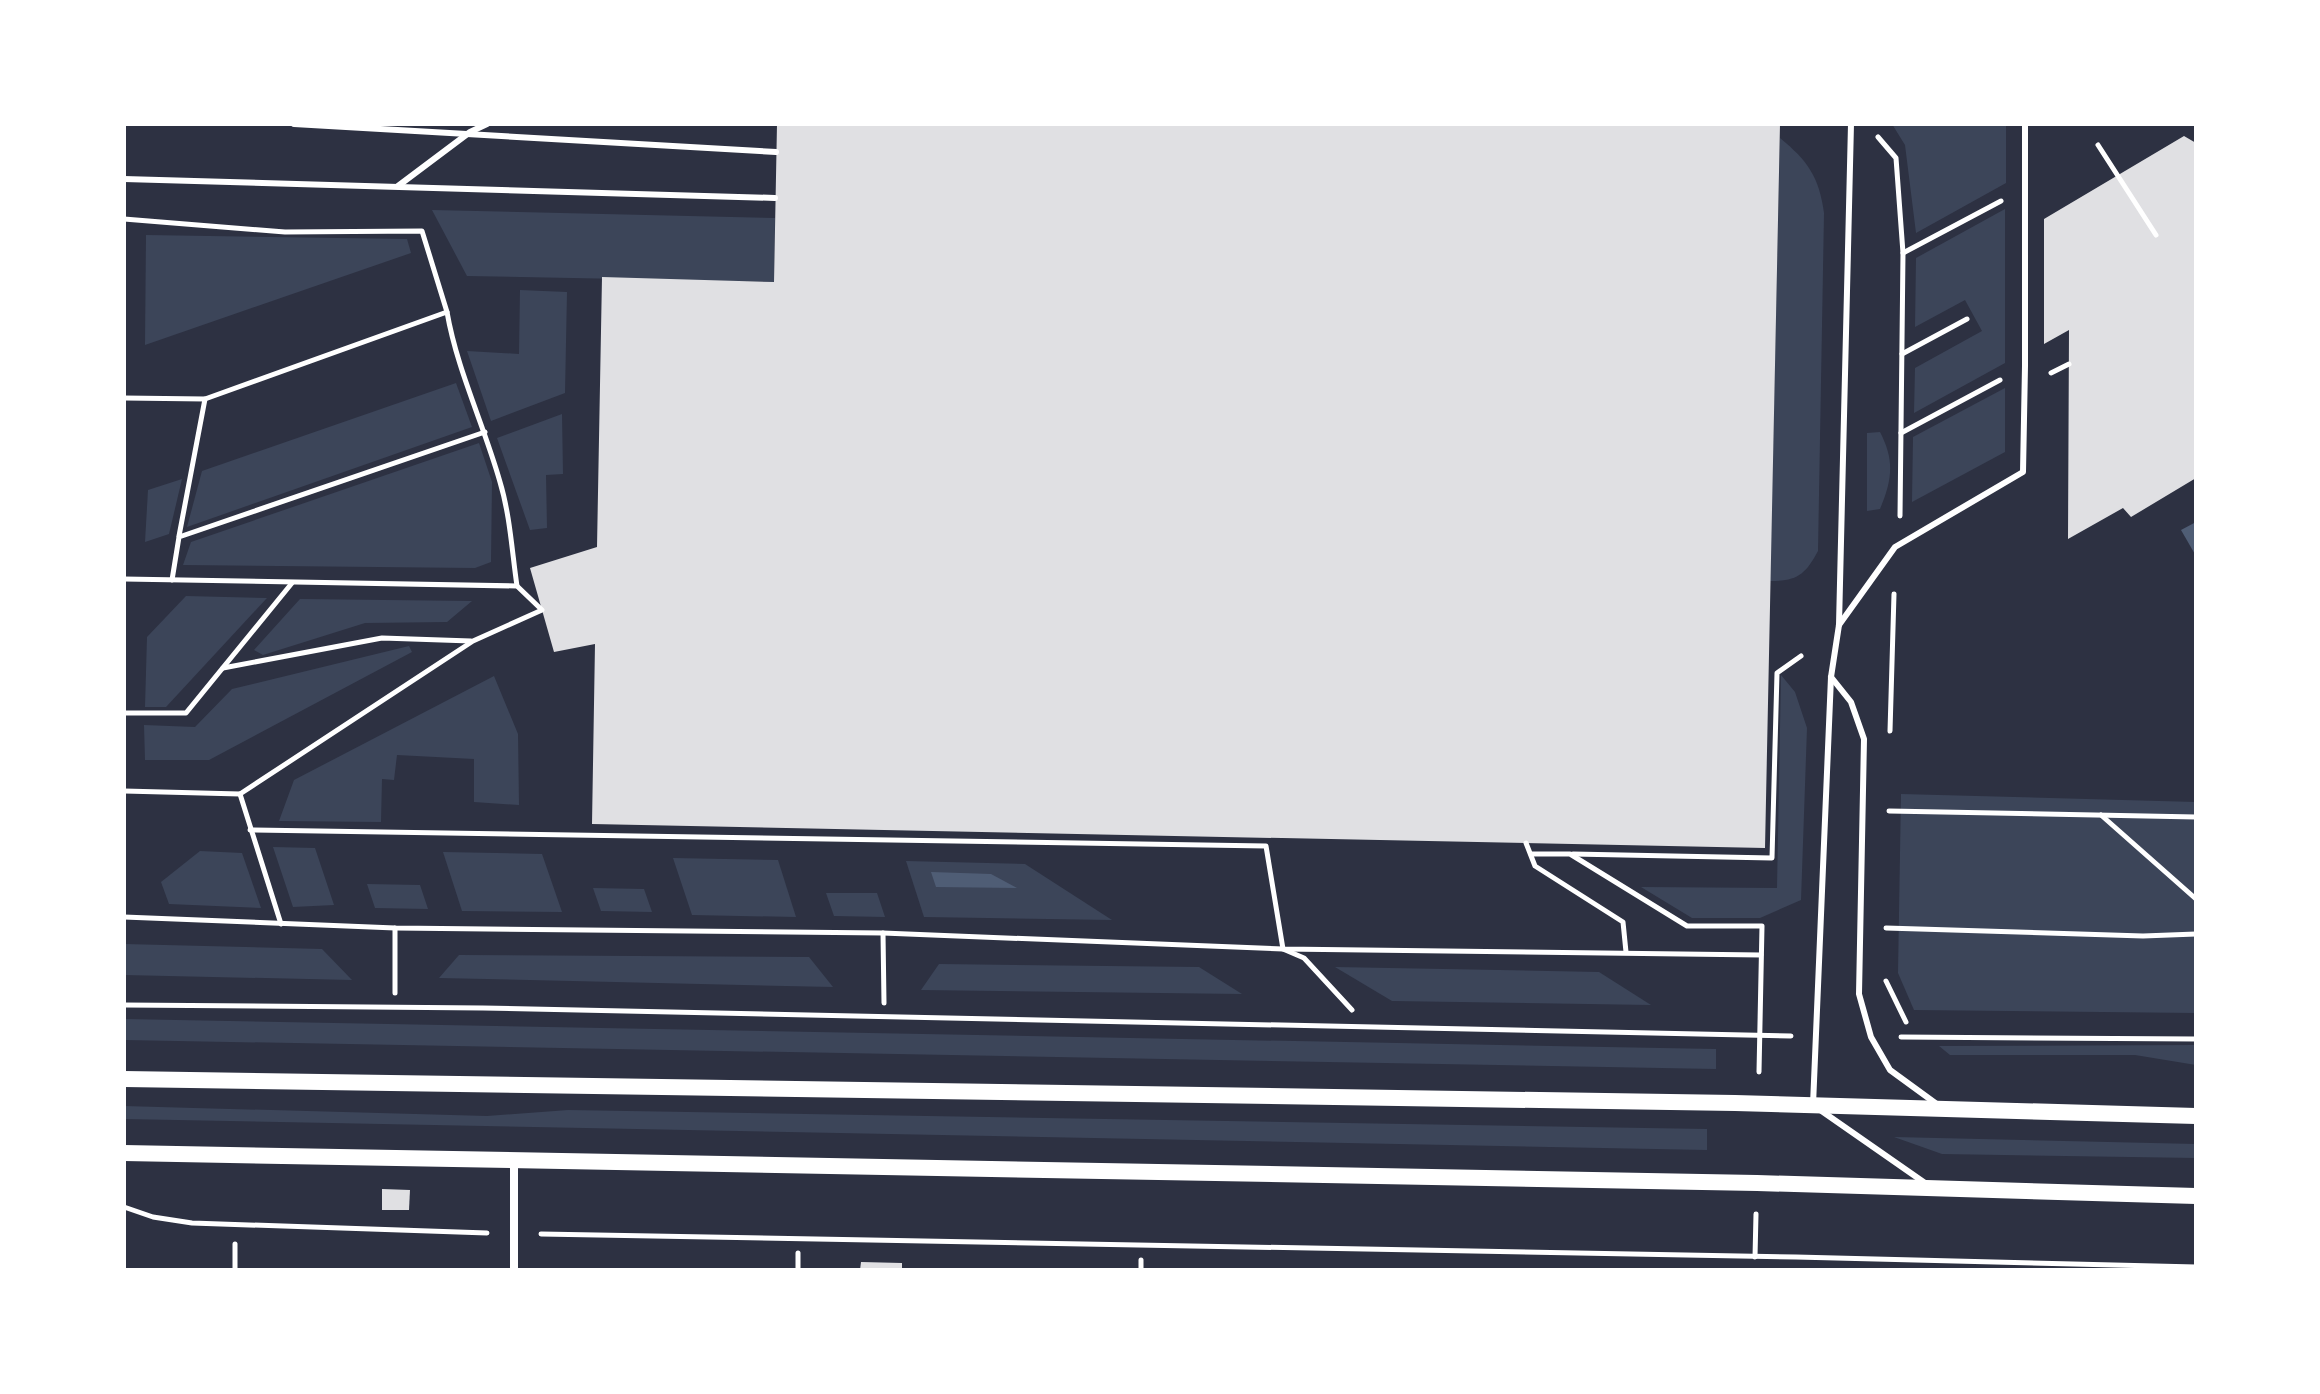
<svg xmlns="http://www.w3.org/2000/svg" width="2320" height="1394" viewBox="0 0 2320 1394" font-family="'Golos Text',sans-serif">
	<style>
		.green { fill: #3c4559 }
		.water { fill: #4f5d75 }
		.building { fill: #e0e0e3 }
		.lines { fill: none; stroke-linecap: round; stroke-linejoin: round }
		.path { stroke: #fff; stroke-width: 5 }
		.service { stroke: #fff; stroke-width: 6 }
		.minor { stroke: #fff; stroke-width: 8 }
		.secondary { stroke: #fff; stroke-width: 16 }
	</style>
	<rect width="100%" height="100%" fill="#2d3142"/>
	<!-- green -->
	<g class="green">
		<path d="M1892 124H2006V183L1916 233 1905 145Z"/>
		<path d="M1780 138C1808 161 1819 177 1824 213L1818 551C1805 575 1797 581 1770 581Z"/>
		<path d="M2005 209V363L1914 413 1915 368 1982 331 1965 300 1915 327 1916 258Z"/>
		<path d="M432 210 775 218 774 282 467 276Z"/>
		<path d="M146 235 407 239 411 253 145 345Z"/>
		<path d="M520 290 567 292 565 393 491 421 467 351 519 354Z"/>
		<path d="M456 383 472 427 187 527 202 471Z"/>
		<path d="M2005 388V452L1912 502 1913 437Z"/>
		<path d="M562 414 563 474 546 475 547 528 530 530 497 438Z"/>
		<path d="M1880 432C1895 461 1892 480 1880 509L1867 511V433Z"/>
		<path d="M479 443 492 482 491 562 475 568 183 565 191 542Z"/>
		<path d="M182 479 169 534 145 542 148 490Z"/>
		<path d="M186 596 267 598 166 707H145L147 637Z"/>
		<path d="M300 599 472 601 447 622 365 623 263 655 254 650Z"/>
		<path d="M409 646 412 652 209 760H145L144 725 195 727 232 689Z"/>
		<path d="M1781 675 1795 692 1807 728 1801 900 1760 918H1692L1641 887 1777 888Z"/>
		<path d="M494 676 518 734 519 805 474 802V759L397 755 394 780 382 779 381 822 279 821 294 780Z"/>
		<path d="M1901 794 2196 802V1013L1914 1010 1898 973Z"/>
		<path d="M273 847 315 848 334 905 293 907Z"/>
		<path d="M200 851 242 853 261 908 169 904 161 882Z"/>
		<path d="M443 852 542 854 562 912 462 911Z"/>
		<path d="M673 858 778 860 796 917 692 915Z"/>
		<path d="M906 861 1025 864 1112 920 924 917Z"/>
		<path d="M367 884 420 885 428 909 375 908Z"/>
		<path d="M593 888 644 889 652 912 601 911Z"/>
		<path d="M826 893H877L885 917 834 916Z"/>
		<path d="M124 944 322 949 352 980 124 975Z"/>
		<path d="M459 955 809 957 833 987 439 978Z"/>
		<path d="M939 964 1199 967 1242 994 921 990Z"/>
		<path d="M1335 967 1599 972 1651 1005 1392 1001Z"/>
		<path d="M124 1019 1716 1049V1069L124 1040Z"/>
		<path d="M2196 1045V1065L2135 1055H1950L1939 1046Z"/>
		<path d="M124 1106 487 1116 568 1110 1707 1129V1150L124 1119Z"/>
		<path d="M1894 1137 2196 1144V1158L1942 1154Z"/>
	</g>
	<!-- water -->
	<g class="water">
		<path d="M2196 522V556L2181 530Z"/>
		<path d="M931 872 991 874 1017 888 936 887Z"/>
	</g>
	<!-- building -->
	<g class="building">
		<path d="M777 124H1780L1765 848 592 824 595 644 554 652 530 568 597 547 602 277 774 282Z"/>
		<path d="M2184 136 2196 143V478L2131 517 2123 508 2068 539 2069 330 2044 344V219Z"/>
		<path d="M382 1189 410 1190 409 1210H382Z"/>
		<path d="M861 1262 902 1263V1270H860Z"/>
	</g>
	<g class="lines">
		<!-- path -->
		<g class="path">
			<path d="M1878 137 1896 158 1903 253 1900 516"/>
			<path d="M2098 145 2156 235"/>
			<path d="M124 219 285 232 422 231 447 312"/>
			<path d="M1903 253 2001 201"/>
			<path d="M1902 354 1967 319"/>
			<path d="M2051 373 2069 364"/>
			<path d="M124 398 205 399 447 312C457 370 484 425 500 482 510 515 512 552 517 586"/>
			<path d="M1901 433 2000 380"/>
			<path d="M179 536 205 399"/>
			<path d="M124 579 517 586 542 610 473 641 240 794 124 791"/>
			<path d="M172 580 179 537 485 432"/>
			<path d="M223 668 382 638 471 641"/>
			<path d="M124 713H186L292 583"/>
			<path d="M1890 731 1894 594"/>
			<path d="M240 794 281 924"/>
			<path d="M1889 811 2196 817"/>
			<path d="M2101 815 2196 899"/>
			<path d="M250 830 1266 846 1283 949 1304 958 1352 1010"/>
			<path d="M1526 843 1535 866 1623 922 1626 952"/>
			<path d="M1531 854H1570L1687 926H1762L1759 1072"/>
			<path d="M1573 854 1772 858 1777 673 1801 656"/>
			<path d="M124 917 395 928 883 933 1283 949 1761 955"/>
			<path d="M1886 928 2143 936 2196 934"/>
			<path d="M883 933 884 1003"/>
			<path d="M1886 981 1906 1022"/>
			<path d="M395 993V928"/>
			<path d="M124 1005 483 1008 1791 1036"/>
			<path d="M1901 1037 2196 1039"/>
			<path d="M124 1207 153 1217 192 1223 487 1233"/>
			<path d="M541 1234 1796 1257 2196 1267"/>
			<path d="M1755 1257 1756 1214"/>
			<path d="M235 1270V1244"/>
			<path d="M798 1270V1253"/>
			<path d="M1141 1270V1260"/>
		</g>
		<!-- service -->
		<g class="service">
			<path d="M294 124 776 152"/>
			<path d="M1851 124 1839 625 1831 677 1813 1105 1925 1183"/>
			<path d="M124 179 775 198"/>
			<path d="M398 186 470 132 487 124"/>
			<path d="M1839 625 1895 547 2023 472 2025 366V124"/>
			<path d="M1831 677 1851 702 1864 739 1859 994 1871 1037 1890 1070 1938 1105"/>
		</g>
		<!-- minor -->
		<path class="minor" d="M514 1159V1270"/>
		<!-- secondary -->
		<g class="secondary">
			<path d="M124 1079 1735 1103 2196 1116"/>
			<path d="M124 1153 1757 1183 2196 1196"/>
		</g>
	</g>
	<!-- border -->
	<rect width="2320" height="1394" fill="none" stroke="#ffffff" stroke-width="252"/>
</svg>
